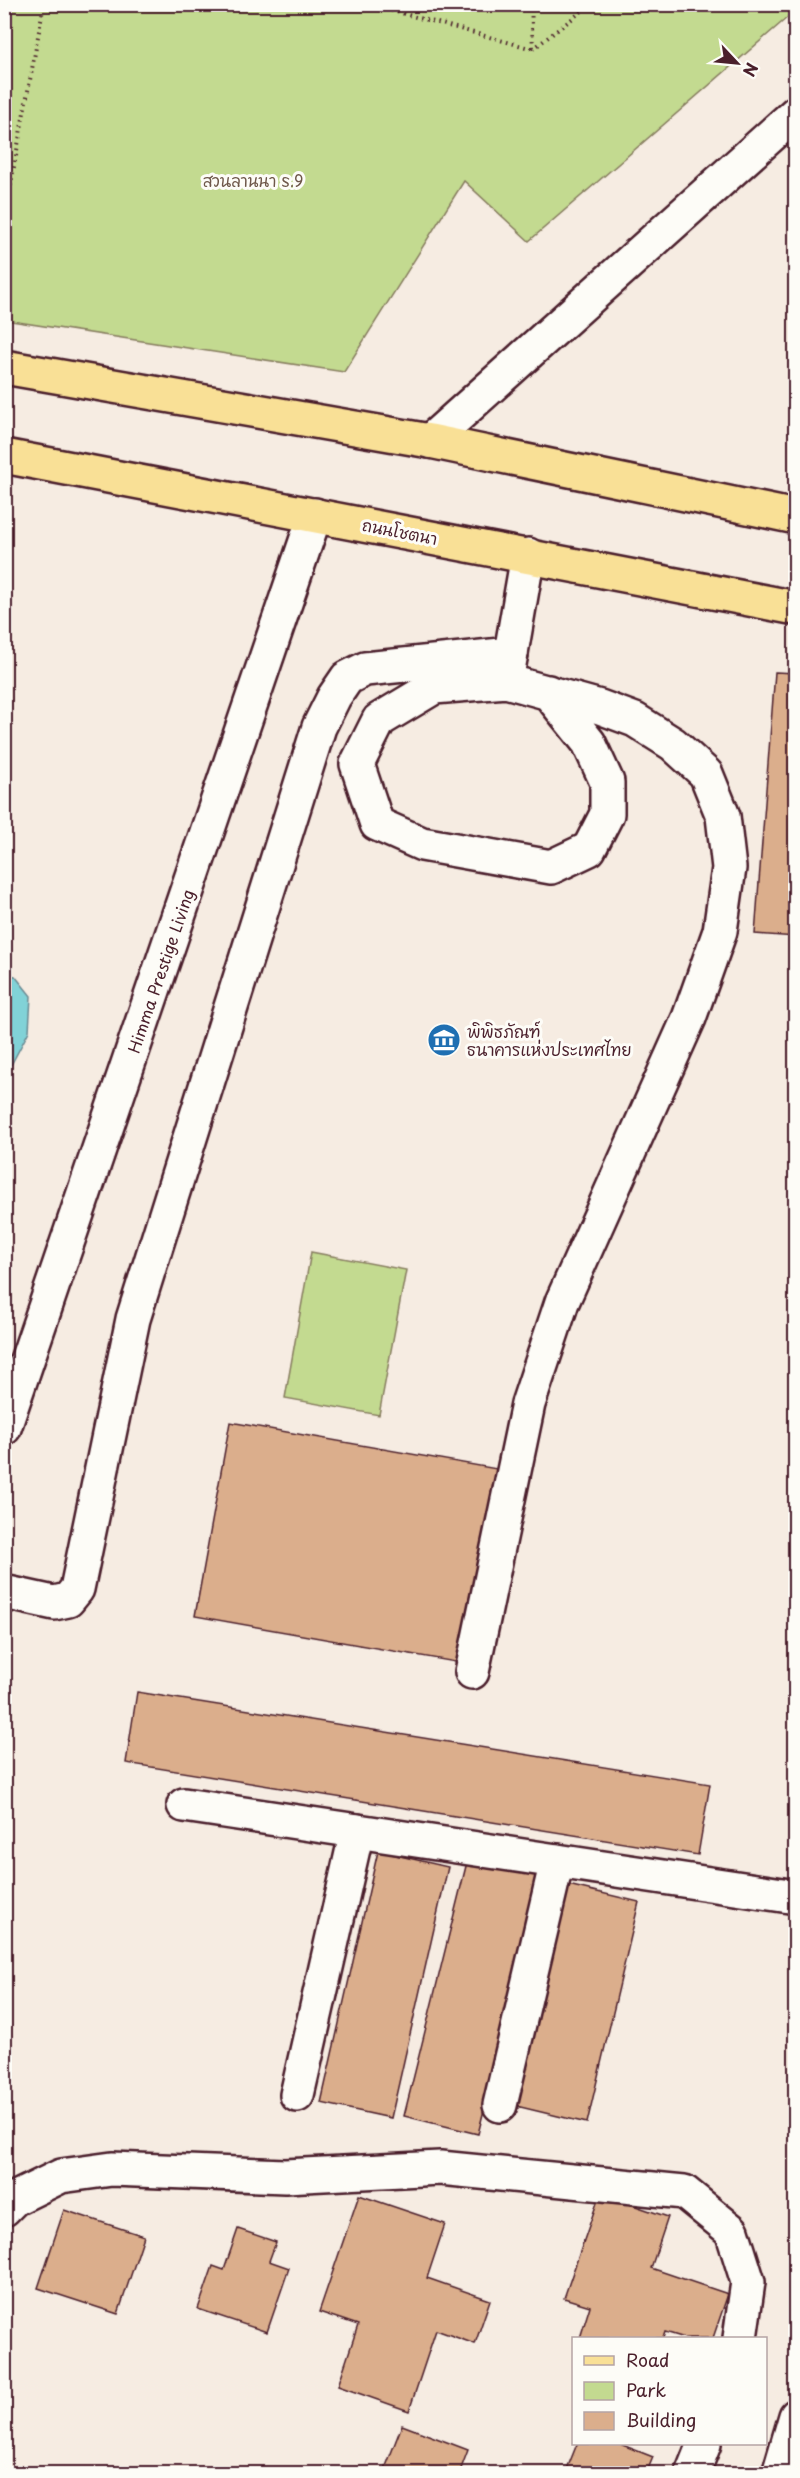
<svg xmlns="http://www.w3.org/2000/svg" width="800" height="2478" viewBox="0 0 800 2478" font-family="'Playpen Sans','Playpen Sans Thai',sans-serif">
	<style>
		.green { fill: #c3da90; stroke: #867c5e; stroke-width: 1.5 }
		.water { fill: #81d2d7; stroke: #6b8a92; stroke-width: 1.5 }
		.building { fill: #dbae8c; stroke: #4a1f2b; stroke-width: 1.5 }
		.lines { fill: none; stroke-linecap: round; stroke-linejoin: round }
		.minor-casing { stroke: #4a1f2b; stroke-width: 38 }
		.major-casing { stroke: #4a1f2b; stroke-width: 38 }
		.path { stroke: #4a1f2b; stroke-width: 4; stroke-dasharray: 1.5 4.5; stroke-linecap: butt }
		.minor { stroke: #fdfcf7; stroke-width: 33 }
		.major { stroke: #f9e096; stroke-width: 33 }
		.labels { text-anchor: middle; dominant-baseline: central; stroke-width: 6; stroke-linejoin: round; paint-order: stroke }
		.park-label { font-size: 16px; fill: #6e5749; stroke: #fdfcf7 }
		.street-label { font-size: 16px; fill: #4a1f2b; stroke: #fdfcf7 }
		.poi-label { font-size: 16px; fill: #4a1f2b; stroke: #fdfcf7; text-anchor: start }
	</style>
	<rect width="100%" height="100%" fill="#f6ece2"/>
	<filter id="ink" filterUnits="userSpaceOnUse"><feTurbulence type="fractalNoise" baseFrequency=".0167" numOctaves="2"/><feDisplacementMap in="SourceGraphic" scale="12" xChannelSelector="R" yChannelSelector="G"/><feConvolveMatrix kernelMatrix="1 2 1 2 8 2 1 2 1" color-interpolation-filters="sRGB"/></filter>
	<g filter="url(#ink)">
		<!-- green -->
		<g class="green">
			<path d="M795 4V11L529 241 464 181 344 372 5 320V5Z"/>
			<path d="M311 1252 406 1270 379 1415 285 1398Z"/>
		</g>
		<!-- water -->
		<path class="water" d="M5 974 15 976 31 996 29 1031 11 1065 5 1067Z"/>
		<!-- building -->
		<g class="building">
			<path d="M775 672 796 673V937L755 934Z"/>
			<path d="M230 1422 497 1469 461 1663 195 1616Z"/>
			<path d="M137 1692 710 1784 698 1855 126 1763Z"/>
			<path d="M378 1851 448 1867 391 2118 321 2103Z"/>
			<path d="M468 1858 542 1876 478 2134 404 2116Z"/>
			<path d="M564 1884 639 1902 587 2123 512 2105Z"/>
			<path d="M600 2194 668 2217 651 2268 728 2294 713 2338H685L665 2332 663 2338H580L590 2306 564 2298Z"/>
			<path d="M359 2195 445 2224 427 2278 490 2300 475 2344 436 2330 409 2411 338 2386 358 2325 319 2312Z"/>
			<path d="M64 2210 144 2236 118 2314 38 2288Z"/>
			<path d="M238 2229 276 2242 269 2261 289 2268 267 2332 198 2309 213 2266 224 2270Z"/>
			<path d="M402 2425 468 2450 459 2474H383Z"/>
			<path d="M577 2444H620L653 2457 646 2474H565Z"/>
		</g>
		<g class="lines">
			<defs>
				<g id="minor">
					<path d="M430 441 796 113"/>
					<path d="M507 676 528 555"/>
					<path d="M4 1428 315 515"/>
					<path d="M4 1592 54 1603 68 1600 77 1589 133 1319 319 727 334 697 347 678 365 669 511 654"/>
					<path d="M472 1672 528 1404 562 1302 689 1018 720 931 729 868 723 816 706 774 673 744 635 720 600 707 506 681 434 687 379 720 357 764 377 824 422 844 551 867 589 849 607 814V782L589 743 548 692"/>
					<path d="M184 1805 796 1897"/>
					<path d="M297 2095 357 1831"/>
					<path d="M500 2105 557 1861"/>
					<path d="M4 2209 14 2199 61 2176 112 2169 285 2176 440 2168 684 2192 732 2231 748 2282 740 2338"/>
					<path d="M692 2474 704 2444"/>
					<path d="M779 2474 796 2416"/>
				</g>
				<g id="major">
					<path d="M4 367 430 441 796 517"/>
					<path d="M4 456 796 608"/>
				</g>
			</defs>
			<!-- minor casing -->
			<use href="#minor" class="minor-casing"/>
			<!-- major casing -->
			<use href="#major" class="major-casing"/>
			<!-- path -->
			<g class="path">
				<path d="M368 4 533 49"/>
				<path d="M531 4 533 49"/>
				<path d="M533 49 591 4"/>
				<path d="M4 221 44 4"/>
			</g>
			<!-- minor -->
			<use href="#minor" class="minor"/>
			<!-- major -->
			<use href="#major" class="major"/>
		</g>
	</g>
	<!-- icons -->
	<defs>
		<symbol id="museum-disc" viewBox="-11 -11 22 22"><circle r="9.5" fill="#1f6fb2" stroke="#fdfcf7"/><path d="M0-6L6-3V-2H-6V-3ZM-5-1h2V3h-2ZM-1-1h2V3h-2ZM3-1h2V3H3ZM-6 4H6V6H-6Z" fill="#fff"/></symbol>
	</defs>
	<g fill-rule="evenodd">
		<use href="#museum-disc" x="425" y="1021" width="38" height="38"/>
	</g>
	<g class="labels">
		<!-- park labels -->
		<g class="park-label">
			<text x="253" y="180">สวนลานนา ร.9</text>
		</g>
		<!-- street labels -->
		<g class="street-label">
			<text transform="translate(400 531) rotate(11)">ถนนโชตนา</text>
			<text transform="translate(160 971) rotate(-71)">Himma Prestige Living</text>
		</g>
		<!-- poi labels -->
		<g class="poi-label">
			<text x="467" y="1031">พิพิธภัณฑ์<tspan x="467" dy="18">ธนาคารแห่งประเทศไทย</tspan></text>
		</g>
	</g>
	<!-- margin -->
	<rect width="800" height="2478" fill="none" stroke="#fdfcf7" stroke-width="24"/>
	<rect x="12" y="12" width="776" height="2454" fill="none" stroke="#4a1f2b" stroke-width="2" filter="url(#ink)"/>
	<!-- legend -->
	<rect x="572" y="2337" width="195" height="108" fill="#fdfcf7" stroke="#b5a4a5" stroke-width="1.5"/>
	<rect x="584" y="2356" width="30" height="9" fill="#f9e096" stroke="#b5a4a5" stroke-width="1.5"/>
	<text x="626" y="2367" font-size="18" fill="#4a1f2b">Road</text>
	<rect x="584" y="2382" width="30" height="18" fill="#c3da90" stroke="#b5a4a5" stroke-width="1.5"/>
	<text x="626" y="2397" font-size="18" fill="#4a1f2b">Park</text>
	<rect x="584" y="2412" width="30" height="18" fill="#dbae8c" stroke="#b5a4a5" stroke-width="1.5"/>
	<text x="626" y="2427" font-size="18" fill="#4a1f2b">Building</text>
	<!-- north arrow -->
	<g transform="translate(737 63) rotate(116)" stroke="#fdfcf7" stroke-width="4.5" paint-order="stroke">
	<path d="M0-4.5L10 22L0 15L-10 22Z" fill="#4a1f2b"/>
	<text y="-9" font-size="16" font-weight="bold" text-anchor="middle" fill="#4a1f2b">N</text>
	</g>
</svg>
